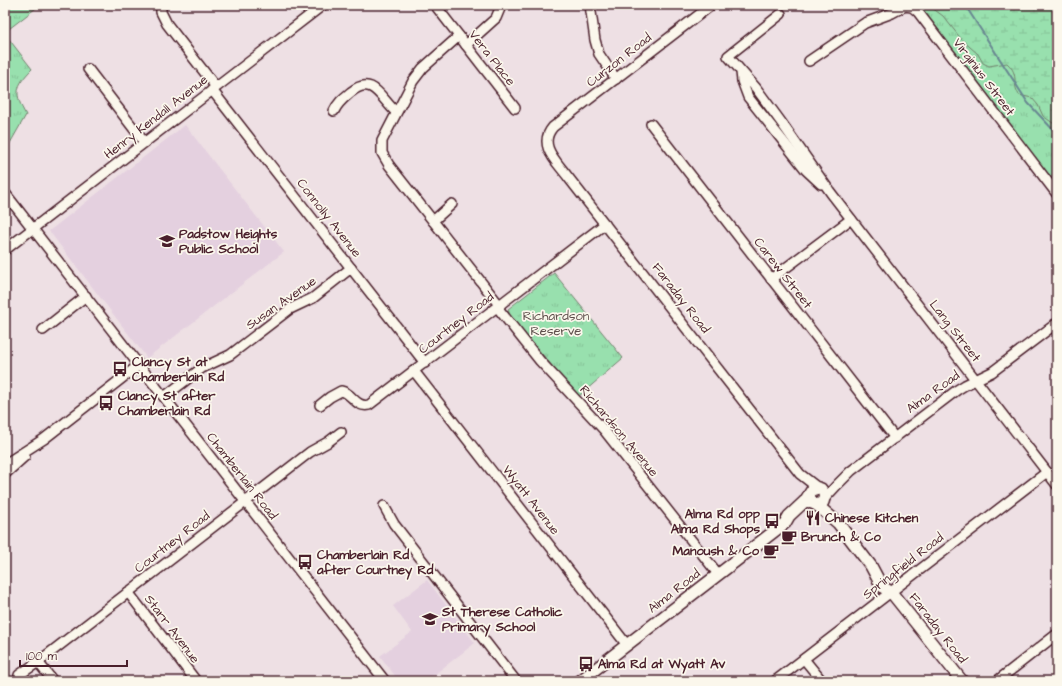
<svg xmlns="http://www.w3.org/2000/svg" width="1062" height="686" viewBox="0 0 1062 686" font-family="'Architects Daughter',sans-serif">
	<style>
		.built { fill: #e4d0df }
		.grass { fill: url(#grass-tufts); stroke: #71806c }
		.wetland { fill: url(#wetland-marsh); stroke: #71806c }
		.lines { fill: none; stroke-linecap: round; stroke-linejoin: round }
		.stream { stroke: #688791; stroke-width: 2 }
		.minor-casing { stroke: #4a1f2b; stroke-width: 12 }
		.major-casing { stroke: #4a1f2b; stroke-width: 14 }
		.minor { stroke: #fbf7ec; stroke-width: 9 }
		.major { stroke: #fbf7ec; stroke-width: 11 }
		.labels { text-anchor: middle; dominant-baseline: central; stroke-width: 3.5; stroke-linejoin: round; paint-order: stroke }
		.street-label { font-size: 13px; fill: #4a1f2b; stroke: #fbf7ec }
		.poi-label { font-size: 13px; font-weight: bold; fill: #4a1f2b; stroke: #fbf7ec; text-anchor: start }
		.park-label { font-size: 13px; fill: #5e4f4c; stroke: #fbf7ec }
	</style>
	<defs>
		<pattern id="grass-tufts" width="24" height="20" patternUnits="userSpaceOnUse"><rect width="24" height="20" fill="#98e0ae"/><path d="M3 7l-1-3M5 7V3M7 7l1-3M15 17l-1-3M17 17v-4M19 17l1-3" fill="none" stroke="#84c096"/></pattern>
		<pattern id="wetland-marsh" width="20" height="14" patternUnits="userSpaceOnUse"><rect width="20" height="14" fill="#98e0ae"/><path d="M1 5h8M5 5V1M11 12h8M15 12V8" fill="none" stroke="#84c096"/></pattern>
	</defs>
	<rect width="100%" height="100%" fill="#eee0e4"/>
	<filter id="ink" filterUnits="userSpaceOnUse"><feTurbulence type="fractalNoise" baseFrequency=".025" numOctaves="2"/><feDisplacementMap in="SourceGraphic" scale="8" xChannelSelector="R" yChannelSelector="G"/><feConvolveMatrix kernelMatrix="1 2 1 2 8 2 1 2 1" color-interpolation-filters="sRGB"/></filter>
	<g filter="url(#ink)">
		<!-- built -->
		<g class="built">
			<path d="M185 125 284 252 147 358 49 231Z"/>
			<path d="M427 580 475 643 426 681H399L380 656 412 632 393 606Z"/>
		</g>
		<!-- grass -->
		<g class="grass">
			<path d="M5 5H40L5 32Z"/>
			<path d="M857 5H1057V187L919 7Z"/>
			<path d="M5 34 32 69C15 86 14 94 26 115L5 152Z"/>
			<path d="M554 273 623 358 578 397 510 316 508 309Z"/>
		</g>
		<!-- wetland -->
		<path class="wetland" d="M928 5H1057V126L1043 116 1038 105 1032 98 1019 95C1011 82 1020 75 1007 63L989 66 983 63 978 54 962 40 943 16Z"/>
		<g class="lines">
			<!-- stream -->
			<path class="stream" d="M965 5 1028 103 1057 134"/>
			<defs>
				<g id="minor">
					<path d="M161 5V12L167 24 216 87"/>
					<path d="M435 5 515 108"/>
					<path d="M590 5 595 40 599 54 616 79"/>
					<path d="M709 7 553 127C537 145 557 162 568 177L800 474 818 488"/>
					<path d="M781 14 728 56 756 88 781 122 831 193 1057 485"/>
					<path d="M459 36 423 68 413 81 382 141V153L389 165 500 306"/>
					<path d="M466 45 496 18 501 6"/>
					<path d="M809 61 865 23 892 13 905 6 912 7 918 12 1057 194"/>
					<path d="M88 69 144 142"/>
					<path d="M741 72 742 81 748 97 806 170 821 184"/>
					<path d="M212 90 425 363"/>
					<path d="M334 111C338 102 344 98 351 92 373 74 381 99 396 112"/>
					<path d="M651 124 895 438"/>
					<path d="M5 193 385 681"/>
					<path d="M433 221 452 204"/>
					<path d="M5 250 323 5"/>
					<path d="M771 279 851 219"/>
					<path d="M497 307 540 361 604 430 718 574"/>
					<path d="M43 330 86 296"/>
					<path d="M414 371 627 645"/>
					<path d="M164 397 202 368 230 355 290 309 313 298 351 268"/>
					<path d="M320 405 330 397 341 391C353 393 355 408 369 405L605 224"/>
					<path d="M5 464 44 439 139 365"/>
					<path d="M5 474 25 456"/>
					<path d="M825 498 837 485 851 471 957 390 965 385 992 372 1057 323"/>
					<path d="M384 506 394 524 516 681"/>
					<path d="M128 592 196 681"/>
					<path d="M804 659 822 681"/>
					<path d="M38 662 53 681"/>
					<path d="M19 675 38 662 310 452 328 442 341 432"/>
					<path d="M775 681 1047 472"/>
					<path d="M997 681 1057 634"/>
				</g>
				<g id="major">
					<path d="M817 505 838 523 871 566 880 583 884 588 891 592 962 681"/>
					<path d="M580 681 785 523 789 516 805 501 812 490 818 488 821 489 825 495 823 502 817 505 812 503 809 496"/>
				</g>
			</defs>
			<!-- minor casing -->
			<use href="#minor" class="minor-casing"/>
			<!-- major casing -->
			<use href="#major" class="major-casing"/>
			<!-- minor -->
			<use href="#minor" class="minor"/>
			<!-- major -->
			<use href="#major" class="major"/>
		</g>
	</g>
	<!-- icons -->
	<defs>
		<symbol id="school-bare" viewBox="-9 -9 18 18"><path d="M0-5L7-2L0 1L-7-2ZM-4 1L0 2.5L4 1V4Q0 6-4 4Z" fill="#4a1f2b" stroke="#fbf7ec" stroke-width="2.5" paint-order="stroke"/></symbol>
		<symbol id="bus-bare" viewBox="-9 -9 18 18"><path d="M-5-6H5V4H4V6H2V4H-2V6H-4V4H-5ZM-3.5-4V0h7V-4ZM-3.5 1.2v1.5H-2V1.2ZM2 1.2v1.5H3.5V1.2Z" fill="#4a1f2b" stroke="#fbf7ec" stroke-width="2.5" paint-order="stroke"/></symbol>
		<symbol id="restaurant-bare" viewBox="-9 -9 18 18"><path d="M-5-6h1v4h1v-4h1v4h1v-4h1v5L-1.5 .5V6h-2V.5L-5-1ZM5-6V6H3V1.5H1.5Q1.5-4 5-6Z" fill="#4a1f2b" stroke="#fbf7ec" stroke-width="2.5" paint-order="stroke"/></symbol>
		<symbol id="cafe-bare" viewBox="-9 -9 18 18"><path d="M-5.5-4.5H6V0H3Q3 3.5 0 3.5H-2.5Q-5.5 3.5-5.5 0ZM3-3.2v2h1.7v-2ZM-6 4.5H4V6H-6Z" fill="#4a1f2b" stroke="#fbf7ec" stroke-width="2.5" paint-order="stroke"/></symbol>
	</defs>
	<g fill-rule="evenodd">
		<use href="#school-bare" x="156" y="230" width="22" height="22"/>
		<use href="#bus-bare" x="109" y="358" width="22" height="22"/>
		<use href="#bus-bare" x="95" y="392" width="22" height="22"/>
		<use href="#restaurant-bare" x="802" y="507" width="22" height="22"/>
		<use href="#bus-bare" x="761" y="510" width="22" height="22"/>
		<use href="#cafe-bare" x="778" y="526" width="22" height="22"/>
		<use href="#cafe-bare" x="760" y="540" width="22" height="22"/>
		<use href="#bus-bare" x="294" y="551" width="22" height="22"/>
		<use href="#school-bare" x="419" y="608" width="22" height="22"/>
		<use href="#bus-bare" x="575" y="653" width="22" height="22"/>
	</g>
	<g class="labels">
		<!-- street labels -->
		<g class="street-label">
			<text transform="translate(492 58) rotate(52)">Vera Place</text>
			<text transform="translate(619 60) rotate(-38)">Curzon Road</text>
			<text transform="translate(984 77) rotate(53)">Virginius Street</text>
			<text transform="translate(156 117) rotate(-38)">Henry Kendall Avenue</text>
			<text transform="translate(329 218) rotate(52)">Connolly Avenue</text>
			<text transform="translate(783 273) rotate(52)">Carew Street</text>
			<text transform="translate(681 298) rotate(52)">Faraday Road</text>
			<text transform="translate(281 303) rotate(-35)">Susan Avenue</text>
			<text transform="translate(456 323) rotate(-38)">Courtney Road</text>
			<text transform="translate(955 331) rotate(52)">Lang Street</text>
			<text transform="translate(933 392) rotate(-36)">Alma Road</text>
			<text transform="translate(619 431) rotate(50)">Richardson Avenue</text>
			<text transform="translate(242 476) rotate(52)">Chamberlain Road</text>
			<text transform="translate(531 500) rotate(52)">Wyatt Avenue</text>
			<text transform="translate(172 542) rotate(-38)">Courtney Road</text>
			<text transform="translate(903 566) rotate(-38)">Springfield Road</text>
			<text transform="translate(674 591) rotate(-38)">Alma Road</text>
			<text transform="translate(938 628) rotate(52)">Faraday Road</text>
			<text transform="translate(172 629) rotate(53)">Starr Avenue</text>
		</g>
		<!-- poi labels -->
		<g class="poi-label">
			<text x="179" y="234">Padstow Heights<tspan x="179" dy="15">Public School</tspan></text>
			<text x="132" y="362">Clancy St at<tspan x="132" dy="15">Chamberlain Rd</tspan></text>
			<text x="118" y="396">Clancy St after<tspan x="118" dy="15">Chamberlain Rd</tspan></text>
			<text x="760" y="514" text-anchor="end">Alma Rd opp<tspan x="760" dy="15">Alma Rd Shops</tspan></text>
			<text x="825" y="518">Chinese Kitchen</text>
			<text x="801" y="537">Brunch &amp; Co</text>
			<text x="759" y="551" text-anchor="end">Manoush &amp; Co</text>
			<text x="317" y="555">Chamberlain Rd<tspan x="317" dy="15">after Courtney Rd</tspan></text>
			<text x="442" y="612">St Therese Catholic<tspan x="442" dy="15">Primary School</tspan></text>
			<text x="598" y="664">Alma Rd at Wyatt Av</text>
		</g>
		<!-- park labels -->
		<g class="park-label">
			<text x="556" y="316">Richardson<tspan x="556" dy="15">Reserve</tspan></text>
		</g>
	</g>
	<!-- margin -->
	<rect width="1062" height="686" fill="none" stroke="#fbf7ec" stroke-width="20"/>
	<rect x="10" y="10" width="1042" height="666" fill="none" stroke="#4a1f2b" stroke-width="1.5" filter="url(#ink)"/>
	<!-- scale -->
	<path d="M20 660v6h107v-6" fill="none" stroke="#4a1f2b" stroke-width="2"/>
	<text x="26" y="660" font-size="12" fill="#4a1f2b" stroke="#fbf7ec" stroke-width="3" paint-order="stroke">100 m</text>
</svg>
